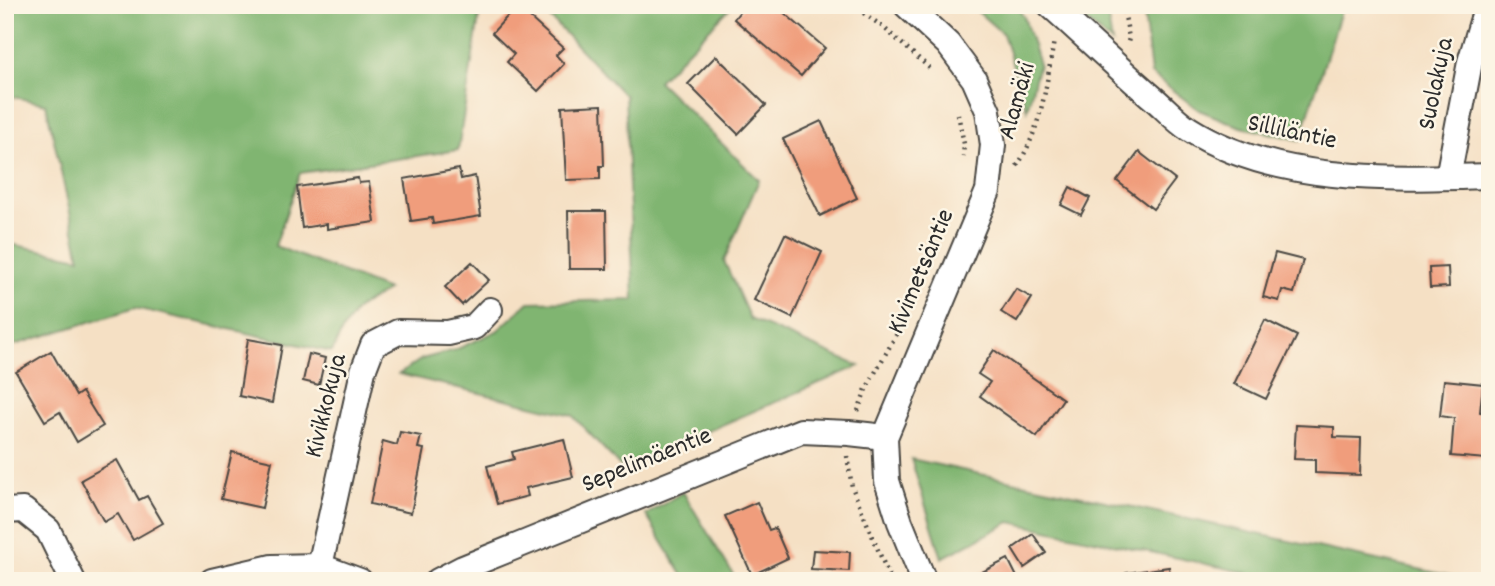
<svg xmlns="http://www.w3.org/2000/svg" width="1495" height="586" viewBox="0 0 1495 586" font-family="Dekko,sans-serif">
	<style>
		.forest { fill: #80b571; stroke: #56704e; stroke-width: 2 }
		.building { fill: #f09d7c }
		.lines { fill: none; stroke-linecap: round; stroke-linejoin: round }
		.minor-casing { stroke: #494642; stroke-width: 28 }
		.path { stroke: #494642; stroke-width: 4.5; stroke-dasharray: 2 5; stroke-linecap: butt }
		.minor { stroke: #fff; stroke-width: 24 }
		.labels { text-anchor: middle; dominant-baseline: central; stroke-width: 5; stroke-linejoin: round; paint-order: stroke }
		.street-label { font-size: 26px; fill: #2b2b2b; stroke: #fcf5e5 }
	</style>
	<rect width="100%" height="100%" fill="#fcf5e5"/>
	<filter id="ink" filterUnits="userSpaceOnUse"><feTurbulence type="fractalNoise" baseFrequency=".0143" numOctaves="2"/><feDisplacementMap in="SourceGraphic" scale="14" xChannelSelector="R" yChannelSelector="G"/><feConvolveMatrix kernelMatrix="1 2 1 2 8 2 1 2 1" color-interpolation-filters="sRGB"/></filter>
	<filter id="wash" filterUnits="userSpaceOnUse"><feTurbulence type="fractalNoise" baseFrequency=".00686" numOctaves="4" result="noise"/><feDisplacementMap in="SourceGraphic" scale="28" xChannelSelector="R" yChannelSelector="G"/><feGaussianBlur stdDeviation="1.57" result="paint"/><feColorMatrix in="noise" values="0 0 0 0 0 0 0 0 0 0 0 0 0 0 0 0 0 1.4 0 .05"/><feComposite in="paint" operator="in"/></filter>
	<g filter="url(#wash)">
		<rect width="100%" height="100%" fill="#f5e0c4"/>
		<!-- forest -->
		<g class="forest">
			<path d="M5 5H481L458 150 300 173 275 246 388 290 358 308 343 329 332 352 135 308 5 348V243L80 258 46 104 5 95Z"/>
			<path d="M534 5H733L658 81 759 180 724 261 750 319 859 366 622 468 572 415 399 374 422 359 455 350 497 331 529 302 634 300 625 96 540 7Z"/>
			<path d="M970 5H1015L1024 17 1039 64 1027 110 1003 34Z"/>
			<path d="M1068 5H1106L1112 43Z"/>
			<path d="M1143 5H1343L1300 140 1241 127 1199 110 1151 74Z"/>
			<path d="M911 459 1474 581H1248V573L1010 522 942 558Z"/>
			<path d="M683 492 737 581H686L646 515Z"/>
		</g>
		<g id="blocks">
			<!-- building -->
			<g class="building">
				<path d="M745 5H775L825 48 801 76 734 19Z"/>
				<path d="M517 6 563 48 556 55 564 64 538 91 507 62 514 54 492 33Z"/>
				<path d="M716 56 766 105 738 134 688 84Z"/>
				<path d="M602 105 604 166H600V179L566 180 562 107Z"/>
				<path d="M821 121 857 198 820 216 783 139Z"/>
				<path d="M1139 152 1175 180 1153 209 1117 181Z"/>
				<path d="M459 169 461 179 475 176 481 216 433 224 432 218 411 221 404 179Z"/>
				<path d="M5 174 12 175 6 202H5Z"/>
				<path d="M358 178 359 183 369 182 375 222 327 229V224L302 228 297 187Z"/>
				<path d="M1070 187 1090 198 1081 215 1061 205Z"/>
				<path d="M568 211H606L607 269H569Z"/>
				<path d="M785 234 822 252 792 318 754 300Z"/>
				<path d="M1275 253 1303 260 1294 293 1282 290 1279 301 1263 297Z"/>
				<path d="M472 262 489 280 462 305 445 287Z"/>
				<path d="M1448 267 1449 287 1430 288 1429 268Z"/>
				<path d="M1016 289 1032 298 1017 322 1001 312Z"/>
				<path d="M1265 320 1297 336 1266 399 1234 384Z"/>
				<path d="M248 339 282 345 272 403 239 396Z"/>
				<path d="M994 350 1063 399 1037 437 980 396 990 382 978 374Z"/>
				<path d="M51 351 76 396 82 392 103 426 77 442 60 412 45 421 16 372Z"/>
				<path d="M309 354 325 358 319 385 303 381Z"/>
				<path d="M1444 380 1483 384 1480 412 1490 414 1486 459 1451 456 1454 418 1440 416Z"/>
				<path d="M1296 425 1334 427V437L1361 438 1360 475 1315 473V460L1294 459Z"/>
				<path d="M400 432 421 436 418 448 424 449 411 513 370 504 383 441 397 445Z"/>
				<path d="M564 439 573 477 526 488 528 496 497 504 487 466 514 459 512 452Z"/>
				<path d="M232 452 272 461 262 508 221 499Z"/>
				<path d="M117 460 139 500 147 496 163 523 133 540 118 514 104 522 81 480Z"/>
				<path d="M757 502 769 530 775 528 788 558 752 575 725 516Z"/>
				<path d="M1033 534 1046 553 1024 568 1012 549Z"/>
				<path d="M813 550 850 552 849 571 811 569Z"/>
				<path d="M1008 559 1019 581H979L976 575Z"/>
				<path d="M1169 567 1171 581H1128L1126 573Z"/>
			</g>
		</g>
	</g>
	<g filter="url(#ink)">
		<use href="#blocks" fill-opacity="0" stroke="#494642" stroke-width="2"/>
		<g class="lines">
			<defs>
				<g id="minor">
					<path d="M906 5 948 44 974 79 988 111 993 145 988 191 885 437 887 481 900 522 924 581"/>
					<path d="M1050 5C1085 36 1118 68 1153 98 1165 108 1176 121 1189 129 1276 184 1391 179 1490 176"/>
					<path d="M1448 177 1470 62 1487 5"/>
					<path d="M5 511 23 510 48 530 73 581"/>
					<path d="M320 566 363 371 373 345 398 332 448 333 474 327 490 310"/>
					<path d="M212 581 272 567 320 566 360 581"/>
					<path d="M438 581 463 568 801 431 849 433 885 437"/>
				</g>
			</defs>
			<!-- minor casing -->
			<use href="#minor" class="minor-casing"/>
			<!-- path -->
			<g class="path">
				<path d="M852 5 883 27 933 71"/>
				<path d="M1123 5 1129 38 1128 42"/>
				<path d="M958 114 964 144 963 157"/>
				<path d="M1017 166C1042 128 1046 85 1054 41"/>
				<path d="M858 411 866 389 900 328"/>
				<path d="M847 456 852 487 891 581"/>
			</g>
			<!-- minor -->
			<use href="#minor" class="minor"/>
		</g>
	</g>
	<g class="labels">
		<!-- street labels -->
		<g class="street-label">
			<text transform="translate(1437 84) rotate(-78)">Suolakuja</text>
			<text transform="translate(1018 101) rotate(-74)">Alamäki</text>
			<text transform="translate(1292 133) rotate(12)">Silliläntie</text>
			<text transform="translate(922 272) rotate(-67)">Kivimetsäntie</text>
			<text transform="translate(327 406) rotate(-76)">Kivikkokuja</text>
			<text transform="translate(647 461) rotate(-22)">Sepelimäentie</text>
		</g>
	</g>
	<!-- margin -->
	<rect width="1495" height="586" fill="none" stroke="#fcf5e5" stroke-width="28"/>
</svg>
